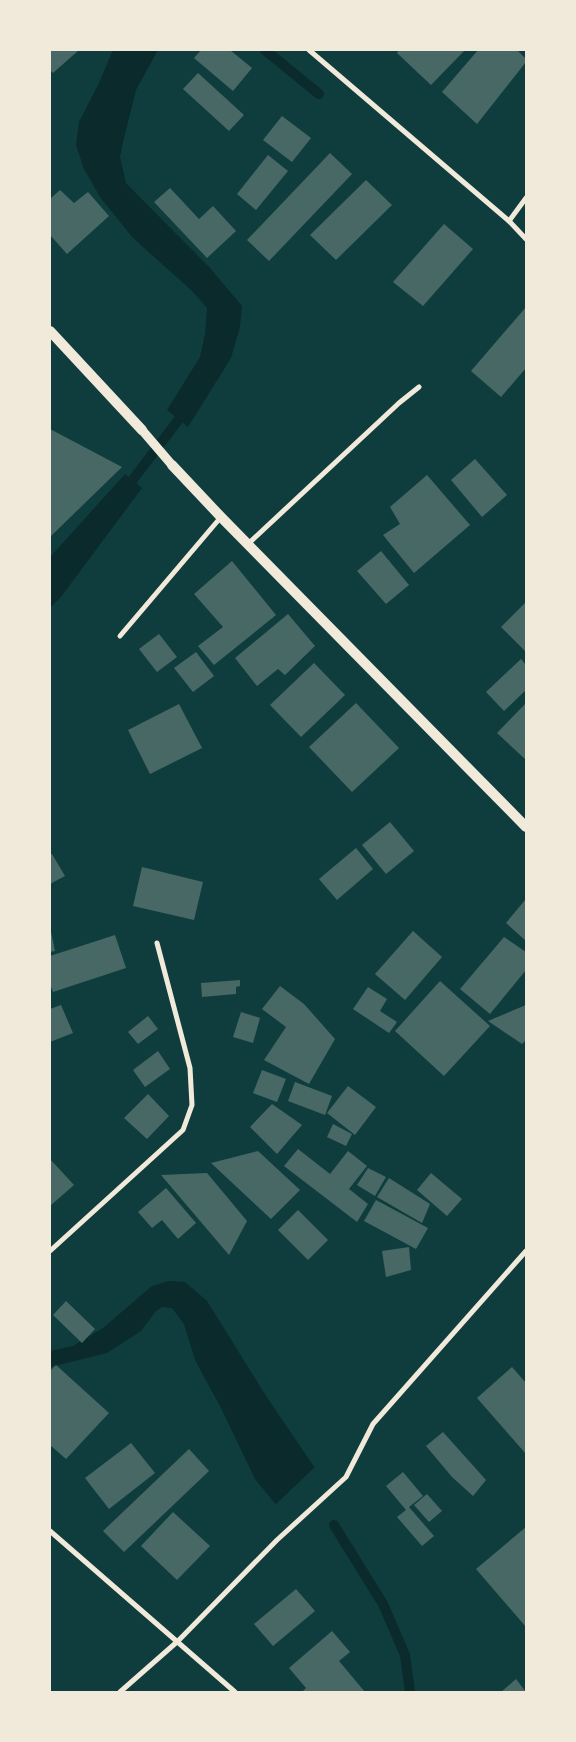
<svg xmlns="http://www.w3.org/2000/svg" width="576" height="1742" viewBox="0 0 576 1742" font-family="'Titillium Web',sans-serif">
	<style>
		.water { fill: #0a2a2b }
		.pier { fill: #0f3d3e }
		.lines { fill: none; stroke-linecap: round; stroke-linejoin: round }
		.stream { stroke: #0a2a2b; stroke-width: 10 }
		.building { fill: #486865 }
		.minor { stroke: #f1e9da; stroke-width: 5 }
		.tertiary { stroke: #f1e9da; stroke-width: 9 }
		.secondary { stroke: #f1e9da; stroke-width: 10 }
	</style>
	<rect width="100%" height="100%" fill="#0f3d3e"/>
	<!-- water -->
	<g class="water">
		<path d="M113 50H158L136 90 123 142 120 157 126 183 210 268 242 306 240 327 231 358 188 427 167 410 200 357 205 334 207 308 192 291 132 237 100 197 84 169 76 145 79 122 98 85Z"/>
		<path d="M125 474 142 488 61 597 50 608V557Z"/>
		<path d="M169 1281 185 1282 207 1301 268 1399 319 1474 283 1513 255 1479 222 1410 195 1360 184 1324 172 1308 162 1307 156 1311 141 1331 107 1353 50 1367V1351L73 1346 103 1328 152 1286Z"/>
	</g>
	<!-- pier -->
	<path class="pier" d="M316 1466 321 1473V1475L285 1515 282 1516 274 1506Z"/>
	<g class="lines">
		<!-- stream -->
		<g class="stream">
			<path d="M265 50 319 94"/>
			<path d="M125 490 186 410"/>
			<path d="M334 1525 383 1604 405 1655 410 1692"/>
		</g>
	</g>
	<!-- building -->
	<g class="building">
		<path d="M50 50H79L53 73 50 70Z"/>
		<path d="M201 50H230L252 68 233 91 194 58Z"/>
		<path d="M399 50H465L431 85 397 53Z"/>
		<path d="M478 50H517L526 59V62L477 124 442 92Z"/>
		<path d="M198 73 244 115 229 131 183 89Z"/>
		<path d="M282 116 311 138 292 162 263 140Z"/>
		<path d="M330 153 352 174 269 261 247 240Z"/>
		<path d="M268 155 288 171 256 210 237 194Z"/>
		<path d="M366 180 392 205 336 260 310 235Z"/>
		<path d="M170 188 199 219 213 206 236 231 207 258 154 202Z"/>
		<path d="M60 190 74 203 88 192 109 216 67 254 50 235V199Z"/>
		<path d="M444 224 473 249 423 306 393 282Z"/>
		<path d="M526 307V368L501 397 471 371Z"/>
		<path d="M50 429 122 467 50 537Z"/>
		<path d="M475 459 507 495 482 517 451 480Z"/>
		<path d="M427 475 470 525 414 573 383 535 400 524 390 507Z"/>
		<path d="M381 551 409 585 386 604 357 571Z"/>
		<path d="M232 561 276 615 214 665 198 646 223 627 194 594Z"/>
		<path d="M526 602V652L501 627Z"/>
		<path d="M288 614 315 646 285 675 278 669 257 686 235 658Z"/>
		<path d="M159 634 177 657 157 672 139 649Z"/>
		<path d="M196 652 214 676 193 692 174 668Z"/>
		<path d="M521 659 526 665V690L504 711 486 692Z"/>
		<path d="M314 663 345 695 301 737 270 705Z"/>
		<path d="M356 703 399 748 352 792 309 747Z"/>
		<path d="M526 703V760L497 733Z"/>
		<path d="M179 704 202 748 150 774 128 730Z"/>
		<path d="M390 822 414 851 386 874 362 845Z"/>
		<path d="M356 848 373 869 337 900 319 879Z"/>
		<path d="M50 854H52L65 876 50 884Z"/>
		<path d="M142 867 203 882 194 920 133 906Z"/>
		<path d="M525 900 526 901V941L506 923Z"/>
		<path d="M50 927 55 951 50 952Z"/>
		<path d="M413 931 442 957 405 1000 375 974Z"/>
		<path d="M115 935 126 968 53 992 50 984V956Z"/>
		<path d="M504 937 526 952V970L490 1014 460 989Z"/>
		<path d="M240 980V986L236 987V994L202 997 201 983Z"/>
		<path d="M440 981 490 1026 444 1076 395 1031Z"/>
		<path d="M280 986 304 1004 335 1039 309 1084 264 1060 286 1027 262 1009Z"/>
		<path d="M368 987 387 999 380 1011 397 1022 389 1033 353 1009Z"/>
		<path d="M61 1005 73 1033 50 1042V1009Z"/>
		<path d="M526 1005V1040L522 1044 488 1021Z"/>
		<path d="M241 1012 260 1018 253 1043 233 1037Z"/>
		<path d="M148 1016 158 1029 138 1044 128 1032Z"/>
		<path d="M158 1051 170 1069 145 1087 133 1070Z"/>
		<path d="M262 1070 286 1079 277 1102 253 1093Z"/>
		<path d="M295 1082 332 1096 325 1115 288 1101Z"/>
		<path d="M348 1086 376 1107 355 1135 327 1113Z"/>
		<path d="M148 1094 169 1116 147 1139 124 1118Z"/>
		<path d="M272 1104 302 1125 277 1154 250 1127Z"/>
		<path d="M333 1124 352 1134 346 1146 327 1137Z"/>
		<path d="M298 1149 330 1174 348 1151 367 1166 349 1189 368 1204 357 1222 284 1166Z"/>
		<path d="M258 1151 300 1190 271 1219 211 1163Z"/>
		<path d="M50 1159 74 1185 50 1206Z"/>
		<path d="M368 1168 386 1177 375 1196 357 1185Z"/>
		<path d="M207 1173 247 1221 229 1255 161 1175Z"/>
		<path d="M431 1173 462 1199 447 1216 417 1190Z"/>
		<path d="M389 1178 430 1204 422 1223 377 1197Z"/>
		<path d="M166 1188 196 1223 178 1239 162 1220 152 1228 138 1212Z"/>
		<path d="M376 1200 428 1228 416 1249 364 1221Z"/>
		<path d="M298 1210 328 1240 308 1260 278 1230Z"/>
		<path d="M409 1247 411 1270 386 1277 382 1251Z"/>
		<path d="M66 1301 95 1329 82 1343 53 1315Z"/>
		<path d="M56 1365 109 1413 66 1459 50 1445V1371Z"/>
		<path d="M512 1367 526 1383V1454L477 1398Z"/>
		<path d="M443 1432 486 1480 473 1496 452 1477 426 1446Z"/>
		<path d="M131 1443 155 1473 109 1509 85 1478Z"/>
		<path d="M189 1449 209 1471 124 1552 103 1531Z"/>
		<path d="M403 1472 423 1496 409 1507 434 1536 422 1546 397 1517 406 1510 386 1486Z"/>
		<path d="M427 1494 442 1511 429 1522 414 1505Z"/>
		<path d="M173 1512 210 1546 177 1580 141 1546Z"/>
		<path d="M526 1527V1627L476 1569Z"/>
		<path d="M296 1589 315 1611 273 1646 254 1624Z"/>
		<path d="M332 1631 350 1652 339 1661 365 1692H302L306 1688 289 1668Z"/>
		<path d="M516 1679 526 1692H501Z"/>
	</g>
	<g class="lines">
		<!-- minor -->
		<g class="minor">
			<path d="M309 50 509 221 526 239"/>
			<path d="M509 221 526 198"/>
			<path d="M248 544 399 403 419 387"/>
			<path d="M120 636 221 517"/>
			<path d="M50 1251 183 1130 192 1105 190 1068 157 943"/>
			<path d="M50 1531 235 1692"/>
			<path d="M120 1692 178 1641 277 1540 346 1477 373 1424 526 1251"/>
		</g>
		<!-- tertiary -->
		<path class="tertiary" d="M142 430 172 465"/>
		<!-- secondary -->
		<g class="secondary">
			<path d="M50 331 142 430"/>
			<path d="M172 465 221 517 526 827"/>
		</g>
	</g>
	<!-- border -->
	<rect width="576" height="1742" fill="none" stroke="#f1e9da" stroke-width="102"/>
</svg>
